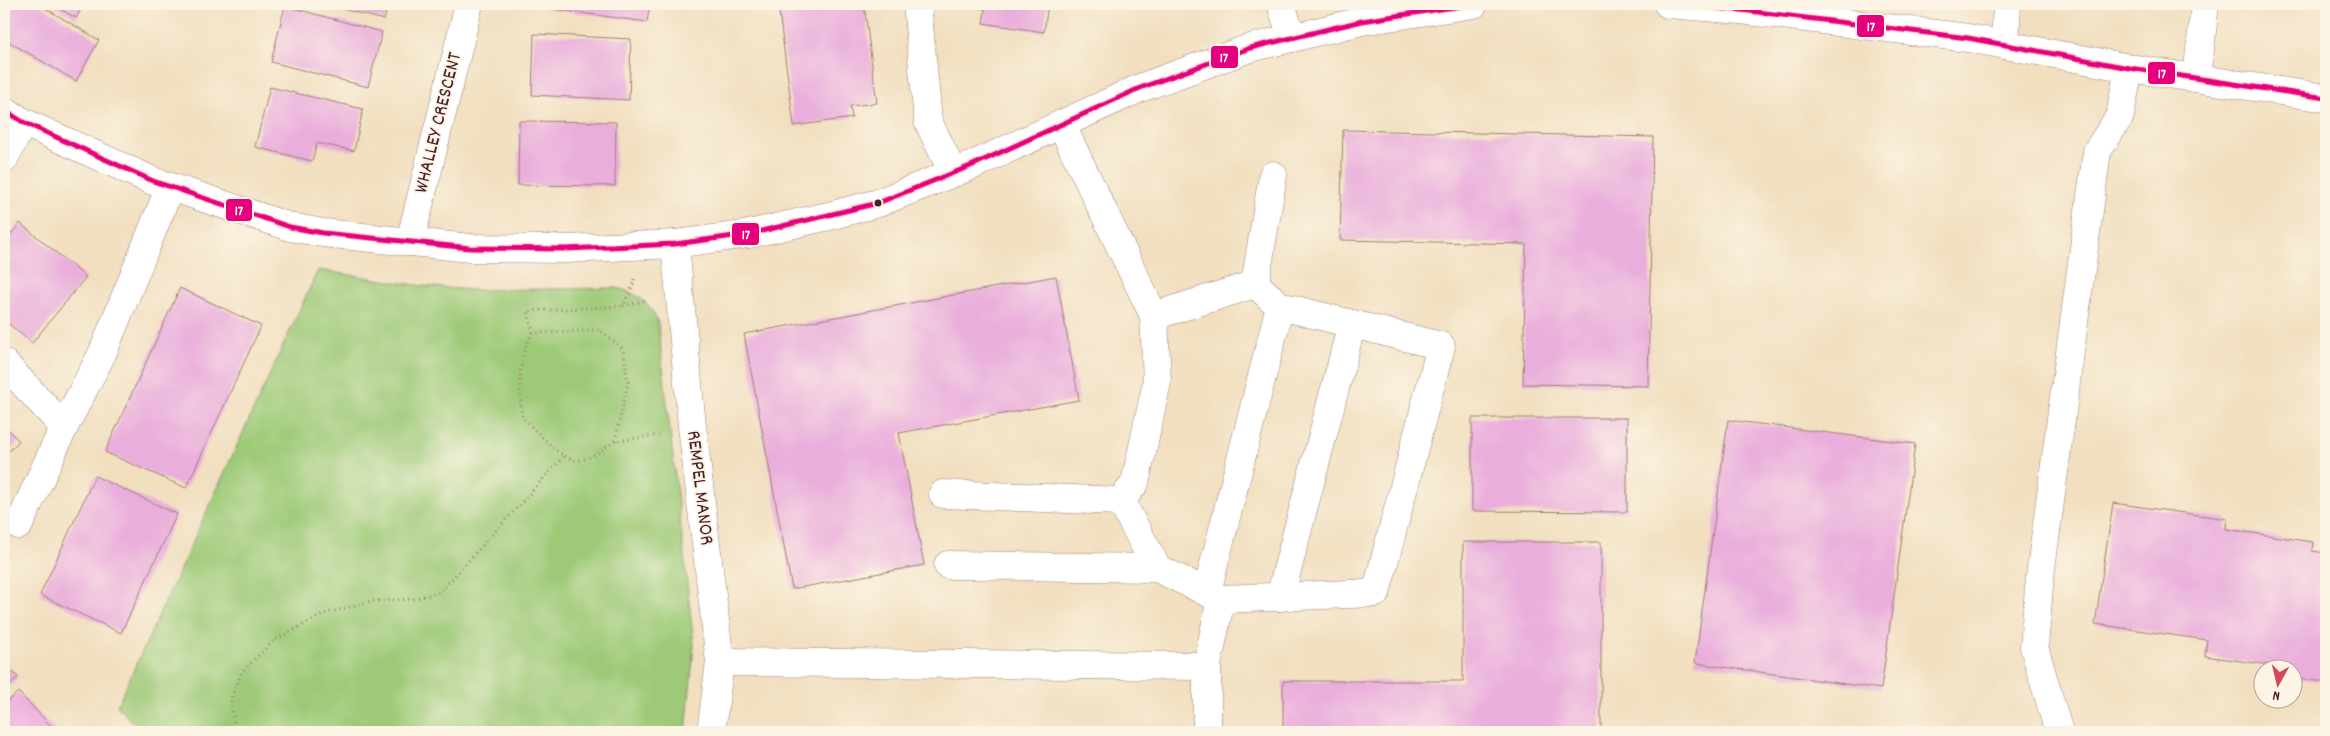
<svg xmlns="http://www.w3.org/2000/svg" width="2330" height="736" viewBox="0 0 2330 736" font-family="Dekko,sans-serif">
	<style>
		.green { fill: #9eca78; stroke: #747452 }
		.building { fill: #eaaedc }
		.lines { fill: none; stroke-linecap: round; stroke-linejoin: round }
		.minor-casing { stroke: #9e7f76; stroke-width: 29 }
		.path { stroke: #9e7f76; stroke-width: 3; stroke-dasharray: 1 4; stroke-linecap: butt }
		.minor { stroke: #fff; stroke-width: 28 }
		.bus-1-casing { stroke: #fcf5e5; stroke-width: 9 }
		.bus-1 { stroke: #e5007d; stroke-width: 5 }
		.bus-dot { fill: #4a1f2b; stroke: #fcf5e5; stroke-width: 2 }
		.labels { text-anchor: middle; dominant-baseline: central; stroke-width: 4; stroke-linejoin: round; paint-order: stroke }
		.street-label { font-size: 20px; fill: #4a1f2b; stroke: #fcf5e5 }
		.line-badge { stroke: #fcf5e5; stroke-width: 2 }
		.badge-label { font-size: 14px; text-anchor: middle; font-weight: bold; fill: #fff }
	</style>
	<rect width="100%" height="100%" fill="#fcf5e5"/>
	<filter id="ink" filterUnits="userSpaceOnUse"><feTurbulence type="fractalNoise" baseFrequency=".02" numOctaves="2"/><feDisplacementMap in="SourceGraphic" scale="10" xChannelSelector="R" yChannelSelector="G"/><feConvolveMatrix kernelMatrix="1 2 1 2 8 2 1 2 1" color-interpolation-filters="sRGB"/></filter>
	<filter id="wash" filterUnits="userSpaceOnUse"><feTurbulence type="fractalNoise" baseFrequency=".0096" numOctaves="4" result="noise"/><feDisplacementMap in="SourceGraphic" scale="20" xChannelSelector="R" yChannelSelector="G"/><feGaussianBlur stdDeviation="1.12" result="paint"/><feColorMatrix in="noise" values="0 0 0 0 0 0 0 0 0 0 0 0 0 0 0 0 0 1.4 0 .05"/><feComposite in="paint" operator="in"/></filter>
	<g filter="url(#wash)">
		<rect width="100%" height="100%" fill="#f1dfc0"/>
		<!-- green -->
		<path class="green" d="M318 270 423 286 472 290 617 288C639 294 651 303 658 324L694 645 686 732H142L117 706Z"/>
		<g id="blocks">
			<!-- building -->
			<g class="building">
				<path d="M4 4H38L99 40 76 81 4 39Z"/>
				<path d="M51 4H84L76 18Z"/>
				<path d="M324 4H388L384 20Z"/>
				<path d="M552 4H650L647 22 551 9Z"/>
				<path d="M778 4H864L877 103 850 106 852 118 794 126Z"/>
				<path d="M963 4H1048L1044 32 983 23 985 9 963 5Z"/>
				<path d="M285 6 382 32 368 87 271 62Z"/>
				<path d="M534 34 631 39 629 100 532 95Z"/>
				<path d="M270 87 363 109 354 151 317 143 312 161 255 147Z"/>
				<path d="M519 121 616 122 615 186 518 185Z"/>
				<path d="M1343 130 1653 137 1648 386 1523 384 1526 244 1340 240Z"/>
				<path d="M20 223 86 277 32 343 4 320V243Z"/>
				<path d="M1056 276 1079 400 899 433 924 565 792 589 744 334Z"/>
				<path d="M180 288 261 326 186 488 105 452Z"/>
				<path d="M1472 418H1627V512L1472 511Z"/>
				<path d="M1728 420 1915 444 1881 689 1695 663Z"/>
				<path d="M4 425 19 441 4 456Z"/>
				<path d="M95 476 177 514 121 633 40 595Z"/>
				<path d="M2113 503 2227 519 2226 529 2313 542 2312 551 2326 553V682L2292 678 2291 668 2205 656 2207 640 2095 624Z"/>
				<path d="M1463 542H1601V732H1283V681H1463Z"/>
				<path d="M4 663 18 677 4 691Z"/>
				<path d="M18 692 57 732H4V705Z"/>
			</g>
		</g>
	</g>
	<g filter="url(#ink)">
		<use href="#blocks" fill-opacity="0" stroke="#9e7f76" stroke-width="1"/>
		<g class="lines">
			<defs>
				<g id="minor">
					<path d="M917 4 928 121 953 173"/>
					<path d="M1281 4 1292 38"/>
					<path d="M1668 4 1741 10 1968 38 2129 68 2326 98"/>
					<path d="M2005 45 2007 4"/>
					<path d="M2197 78 2205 4"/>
					<path d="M4 110 23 122 153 181 290 227 323 233 470 248 566 249 675 244 749 234 829 216 878 203 973 165 1140 88 1250 48 1362 21 1474 4"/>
					<path d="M4 159 23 122"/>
					<path d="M410 242 469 4"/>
					<path d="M675 244 692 426 720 662 711 732"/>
					<path d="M1154 316 1255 284 1273 175"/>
					<path d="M4 363 64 427"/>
					<path d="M943 494 1121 501 1135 483 1157 382 1154 316 1061 124"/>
					<path d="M19 525 64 427 102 354 170 187"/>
					<path d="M948 565 1157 568"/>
					<path d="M1207 592 1280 306 1255 284"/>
					<path d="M1280 597 1352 324"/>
					<path d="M1221 599 1376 593 1441 346 1280 306"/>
					<path d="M720 662 1207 666 1221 599 1157 568 1121 501"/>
					<path d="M1207 666V732"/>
					<path d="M2059 732 2034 647 2040 576 2097 151 2120 116 2129 68"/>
				</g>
			</defs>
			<!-- minor casing -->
			<use href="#minor" class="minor-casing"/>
			<!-- path -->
			<g class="path">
				<path d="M634 279V283L623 306 647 300"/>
				<path d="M533 333 528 311 623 306"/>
				<path d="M615 441C604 448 589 461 576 460 561 460 534 428 522 417 519 391 517 355 533 333L600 330 623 349 628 382 615 441 659 435"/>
				<path d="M235 732 231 698 242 672 273 641 324 614 371 601 412 599 440 592 564 456"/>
			</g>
			<!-- minor -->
			<use href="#minor" class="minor"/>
			<defs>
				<g id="bus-1">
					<path d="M1668 4 1741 10 1968 38 2129 68 2326 98"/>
					<path d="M4 110 23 122 153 181 290 227 323 233 470 248 566 249 675 244 749 234 878 203 973 165 1140 88 1250 48 1362 21 1474 4"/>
				</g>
			</defs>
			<!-- bus-1 casing -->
			<use href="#bus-1" class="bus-1-casing"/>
			<!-- bus-1 -->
			<use href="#bus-1" class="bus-1"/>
		</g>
	</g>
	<!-- markers -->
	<circle class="bus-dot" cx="878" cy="203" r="4.5"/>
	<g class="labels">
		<!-- street labels -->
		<g class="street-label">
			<text transform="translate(439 123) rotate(-76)">WHALLEY CRESCENT</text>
			<text transform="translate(699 488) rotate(83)">REMPEL MANOR</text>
		</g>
	</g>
	<g class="line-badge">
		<rect x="1856" y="14" width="29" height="24" rx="5" fill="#e5007d"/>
		<rect x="1210" y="45" width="29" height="24" rx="5" fill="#e5007d"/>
		<rect x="2147" y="61" width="29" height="24" rx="5" fill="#e5007d"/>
		<rect x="225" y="198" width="28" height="24" rx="5" fill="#e5007d"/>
		<rect x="731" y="222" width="29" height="24" rx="5" fill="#e5007d"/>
	</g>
	<g class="badge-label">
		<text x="1871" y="31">17</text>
		<text x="1224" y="62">17</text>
		<text x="2162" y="78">17</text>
		<text x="239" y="215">17</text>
		<text x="746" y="239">17</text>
	</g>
	<!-- margin -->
	<rect width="2330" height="736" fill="none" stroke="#fcf5e5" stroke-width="20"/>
	<!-- north arrow -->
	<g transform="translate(2278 684) rotate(188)"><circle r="24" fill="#fcf5e5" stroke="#b59f9b"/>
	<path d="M0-4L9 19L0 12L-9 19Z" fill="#d1495b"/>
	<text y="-8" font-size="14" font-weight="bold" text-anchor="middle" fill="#4a1f2b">N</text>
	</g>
</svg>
